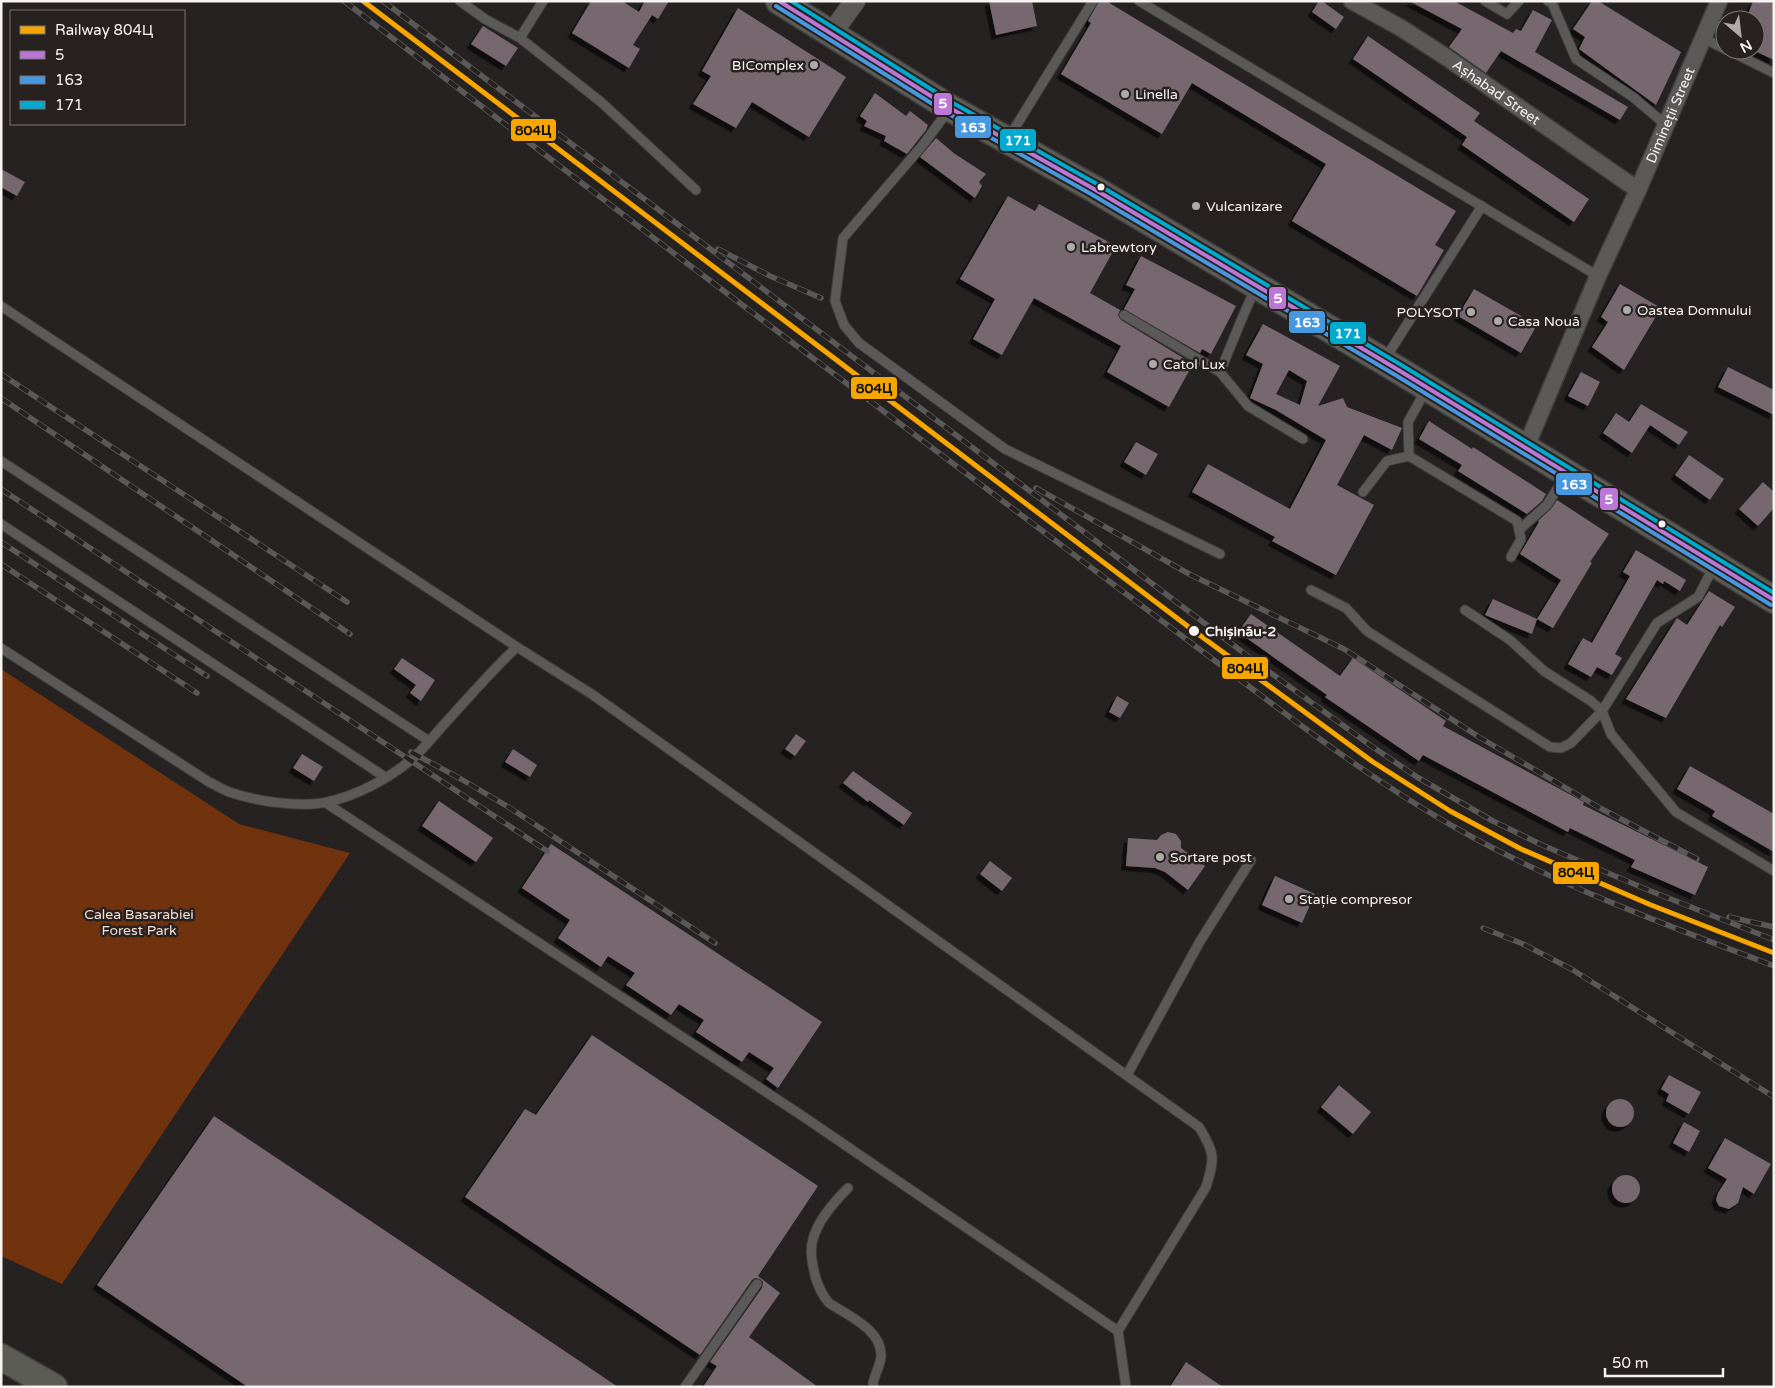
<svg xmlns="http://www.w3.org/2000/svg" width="1775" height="1388" viewBox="0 0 1775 1388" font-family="'Varela Round',sans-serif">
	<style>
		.forest { fill: #71320e }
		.building { fill: #776770; fill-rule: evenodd; filter: url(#shadow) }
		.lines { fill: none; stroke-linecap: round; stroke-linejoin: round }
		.service-casing { stroke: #403e3d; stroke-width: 11 }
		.minor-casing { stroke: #403e3d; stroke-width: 19 }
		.tertiary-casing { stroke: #403e3d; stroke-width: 22 }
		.primary-casing { stroke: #403e3d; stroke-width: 29 }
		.service { stroke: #5c5a59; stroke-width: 9 }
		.minor { stroke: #5c5a59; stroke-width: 16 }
		.tertiary { stroke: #5c5a59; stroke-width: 20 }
		.primary { stroke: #5b5c55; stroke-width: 26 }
		.rail-casing { stroke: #5b5958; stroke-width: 5.5 }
		.rail { stroke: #27211f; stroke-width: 4; stroke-dasharray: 11; stroke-linecap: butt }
		.bus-1-casing { stroke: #27211f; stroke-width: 8 }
		.bus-2-casing { stroke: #27211f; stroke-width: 8 }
		.bus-3-casing { stroke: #27211f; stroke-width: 8 }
		.bus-1 { stroke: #ba77d6; stroke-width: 4 }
		.bus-2 { stroke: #4699e1; stroke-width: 4 }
		.bus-3 { stroke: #00a9ce; stroke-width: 4 }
		.rail-1-casing { stroke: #27211f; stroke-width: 9 }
		.rail-1 { stroke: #f7a600; stroke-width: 5 }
		.poi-dot { fill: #aeaaa8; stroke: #27211f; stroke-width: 2 }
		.bus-dot { fill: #f7f3f1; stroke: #27211f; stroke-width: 2 }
		.labels { text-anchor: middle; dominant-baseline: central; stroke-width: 5; stroke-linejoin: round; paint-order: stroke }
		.poi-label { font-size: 14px; fill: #f7f3f1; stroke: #27211f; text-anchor: start }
		.street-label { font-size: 14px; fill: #f7f3f1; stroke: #27211f }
		.stop-label { font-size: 14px; font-weight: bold; fill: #f7f3f1; stroke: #27211f; text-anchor: start }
		.park-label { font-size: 14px; fill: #f3dcd2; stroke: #27211f }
		.line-badge { stroke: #27211f; stroke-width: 2 }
		.badge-label { font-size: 14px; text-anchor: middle; font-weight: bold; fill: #fff }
		.pale-badge-label { font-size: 14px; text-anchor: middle; font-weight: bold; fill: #111 }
	</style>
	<defs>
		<filter id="shadow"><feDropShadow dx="-4.5" dy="4.5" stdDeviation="0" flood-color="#0009"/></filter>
	</defs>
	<rect width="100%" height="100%" fill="#252221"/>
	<!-- forest -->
	<path class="forest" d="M1 669 239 824 350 853 62 1284 1 1256Z"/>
	<!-- building -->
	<g class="building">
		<path d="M591 1H622L639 12 645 1H669L658 19 652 15 633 45 640 49 629 68 572 33Z"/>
		<path d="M989 1H1032L1037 26 996 35Z"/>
		<path d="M1099 1H1106L1456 211 1435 245 1444 250 1417 296 1292 221 1326 164 1192 83 1162 134 1061 74 1091 23 1088 21Z"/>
		<path d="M1319 1H1322L1344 17 1336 29 1312 12Z"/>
		<path d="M1409 1H1454L1513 33 1516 29 1521 31 1533 10 1552 20 1535 52 1628 107 1620 120 1501 51 1486 73 1449 47 1462 29Z"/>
		<path d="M1592 1H1598L1681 52 1656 105 1579 49 1585 37 1573 29Z"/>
		<path d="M1753 1H1774V60L1755 51V20H1746Z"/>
		<path d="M738 8 846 77 809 137 752 102 736 128 693 104 711 76 702 71Z"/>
		<path d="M483 26 518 48 506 66 471 44Z"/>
		<path d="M1368 36 1480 113 1474 121 1589 199 1574 222 1462 145 1467 137 1353 59Z"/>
		<path d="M875 93 906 116 910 111 928 125 926 130 907 154 884 141 886 136 864 126 867 121 860 116Z"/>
		<path d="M936 138 955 154 986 174 979 182 982 186 975 198 920 157Z"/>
		<path d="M1 169 25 182 17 196 1 187Z"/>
		<path d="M1008 196 1035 211 1039 204 1116 246 1090 293 1120 310 1118 315 1121 320 1193 364 1169 407 1107 372 1121 346 1034 298 1002 355 973 339 995 299 960 279Z"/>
		<path d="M1141 256 1236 306 1211 354 1202 349 1200 353 1124 309 1135 289 1126 285Z"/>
		<path d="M1620 284 1661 308 1624 370 1592 347 1608 322 1601 317Z"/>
		<path d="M1474 289 1537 325 1521 353 1458 316Z"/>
		<path d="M1263 324 1340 366 1318 406 1343 398 1347 407 1402 428 1392 450 1364 435 1337 485 1374 505 1336 575 1272 541 1275 537 1192 492 1208 464 1290 509 1326 440 1276 410 1250 398 1263 364 1246 355ZM1289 370 1307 381 1300 405 1276 394Z"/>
		<path d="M1728 367 1774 390V415L1718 387Z"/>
		<path d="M1581 372 1600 382 1588 406 1568 396Z"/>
		<path d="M1641 404 1688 432 1679 445 1650 425 1632 453 1603 433 1616 413 1629 422Z"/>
		<path d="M1429 421 1472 449 1473 447 1546 494 1542 501 1527 514 1458 471 1462 465 1419 439Z"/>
		<path d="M1136 442 1158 454 1146 475 1124 462Z"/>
		<path d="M1689 455 1724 479 1710 500 1675 475Z"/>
		<path d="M1763 482 1774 492V508L1758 526 1739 509Z"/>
		<path d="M1557 500 1609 534 1590 562 1592 563 1553 628 1537 619 1561 580 1520 554 1539 522 1538 521 1551 509Z"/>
		<path d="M1636 550 1686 580 1680 591 1664 581 1663 584 1657 580 1615 654 1622 658 1612 675 1597 667 1591 677 1568 664 1583 638 1592 643 1630 576 1623 572Z"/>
		<path d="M1709 591 1735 607 1722 627 1720 625 1666 718 1626 699 1677 618 1687 625Z"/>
		<path d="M1493 599 1537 619 1532 634 1485 615Z"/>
		<path d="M1251 614 1340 676 1353 658 1446 721 1443 726 1584 802 1583 805 1708 867 1695 895 1631 867 1635 860 1570 828 1568 832 1423 755 1419 761 1325 697 1327 695 1238 632Z"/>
		<path d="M402 658 435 680 421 701 410 693 416 685 394 669Z"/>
		<path d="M1117 696 1129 703 1120 718 1109 712Z"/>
		<path d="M796 734 806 741 795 756 785 749Z"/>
		<path d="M513 749 537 765 530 777 505 762Z"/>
		<path d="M302 754 323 767 314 781 293 768Z"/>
		<path d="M1690 766 1774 814V852L1712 816 1715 811 1677 789Z"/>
		<path d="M853 771 912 813 904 825 869 800 868 802 843 783Z"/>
		<path d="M439 801 493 838 476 862 422 826Z"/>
		<path d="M1168 832 1176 834 1181 841V848L1205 866 1188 890 1165 872 1155 868 1126 866 1128 838 1157 840 1161 835Z"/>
		<path d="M551 844 822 1022 778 1088 766 1079 774 1068 749 1052 742 1062 696 1032 704 1020 679 1004 671 1015 626 985 635 973 608 956 601 967 558 938 570 920 522 888Z"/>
		<path d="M990 861 1012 878 1002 891 980 874Z"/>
		<path d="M1275 876 1315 894 1302 923 1262 905Z"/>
		<path d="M592 1035 818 1186 758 1276 780 1293 749 1337 818 1387H703L717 1366 710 1362 762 1288 763 1282 760 1279 755 1278 752 1280 700 1355 465 1197 525 1109 536 1115Z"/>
		<path d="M1669 1075 1701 1092 1689 1114 1666 1101 1669 1094 1661 1089Z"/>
		<path d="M1339 1085 1371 1112 1353 1134 1321 1107Z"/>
		<circle cx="1620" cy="1113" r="14"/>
		<path d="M214 1116 581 1362 618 1387H248L97 1285Z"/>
		<path d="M1684 1122 1700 1131 1689 1152 1673 1143Z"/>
		<path d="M1725 1138 1771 1164 1754 1194 1743 1187 1738 1203 1729 1209 1719 1206 1716 1200 1718 1193 1727 1179 1708 1168Z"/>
		<circle cx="1626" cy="1189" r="14"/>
		<path d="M1186 1362 1223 1387H1170Z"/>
	</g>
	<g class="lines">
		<defs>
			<g id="service">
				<path d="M460 1 485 19 520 38 601 102 696 190"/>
				<path d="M1139 1 1598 276"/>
				<path d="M1485 1 1507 14 1519 1"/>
				<path d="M1548 1 1552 3 1576 59 1633 97 1666 125"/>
				<path d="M520 38 543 1"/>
				<path d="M1703 38 1725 49"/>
				<path d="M1728 50 1774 73"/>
				<path d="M948 111 922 146 843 238 835 301 844 325 859 343 1005 449 1220 554"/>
				<path d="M1008 139 1093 1"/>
				<path d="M1 306 517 647 593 695 1199 1127C1215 1153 1215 1158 1206 1187L1118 1331 1126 1387"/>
				<path d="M1124 315 1220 372 1248 406 1303 439"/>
				<path d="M1385 359 1482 206"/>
				<path d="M1220 372 1243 316 1256 287"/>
				<path d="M1409 456 1517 521 1521 539 1511 557"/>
				<path d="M1 461 429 741"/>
				<path d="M1363 492 1387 461 1409 456 1408 422 1426 390"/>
				<path d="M1 524 385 777"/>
				<path d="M1519 530 1547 505 1566 475"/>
				<path d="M1714 566 1698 597 1657 623 1602 711 1611 734 1676 812 1774 871"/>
				<path d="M1311 590 1346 608 1367 631 1550 747 1561 748 1571 743 1602 711 1591 701 1544 671 1510 640 1465 610"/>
				<path d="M1 648 209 782C215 785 222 789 229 792 255 801 300 808 327 802 356 796 388 779 411 760 424 749 435 734 447 721 470 696 492 670 517 647"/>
				<path d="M326 803 801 1115 1118 1331"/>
				<path d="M1127 1075 1199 943 1251 860"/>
				<path d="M848 1188C834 1202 818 1220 813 1239 809 1252 813 1267 816 1279 819 1288 822 1295 829 1303 847 1315 883 1330 881 1357 880 1366 875 1374 873 1383L874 1387"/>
				<path d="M685 1387 757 1284"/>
			</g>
			<g id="minor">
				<path id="s1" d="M1352 1 1401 28 1446 57 1638 190"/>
				<path id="s2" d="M1526 447 1598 276 1638 190 1719 1"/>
			</g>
			<path id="tertiary" d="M831 34 855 1"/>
			<g id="primary">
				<path d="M779 1 950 108 1094 189 1400 371 1774 600"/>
				<path d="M1 1357 54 1387"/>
			</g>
		</defs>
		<!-- service casing -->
		<use href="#service" class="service-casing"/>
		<!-- minor casing -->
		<use href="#minor" class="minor-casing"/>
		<!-- tertiary casing -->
		<use href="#tertiary" class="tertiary-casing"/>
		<!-- primary casing -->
		<use href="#primary" class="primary-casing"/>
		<!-- service -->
		<use href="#service" class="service"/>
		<!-- minor -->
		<use href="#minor" class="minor"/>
		<!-- tertiary -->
		<use href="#tertiary" class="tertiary"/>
		<!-- primary -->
		<use href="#primary" class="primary"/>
		<defs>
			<g id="rail">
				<path d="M344 1 680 258 1275 706C1339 754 1404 800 1474 838 1570 890 1672 927 1774 966"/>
				<path d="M383 1 1253 660 1370 745 1417 777 1493 821 1542 845 1648 890 1774 940"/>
				<path d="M718 249 770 276 821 298"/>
				<path d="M1 374 347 602"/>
				<path d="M1 398 350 634"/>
				<path d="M1036 488 1191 575 1344 649 1479 737 1600 808 1697 859"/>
				<path d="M1 489 547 851"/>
				<path d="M1 542 207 676"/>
				<path d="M1 564 197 693"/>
				<path d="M411 752 461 779 510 808 715 943"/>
				<path d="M1729 917 1774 927"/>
				<path d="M1483 928 1523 944 1573 970 1774 1097"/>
			</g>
		</defs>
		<!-- rail casing -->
		<use href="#rail" class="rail-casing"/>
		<!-- rail -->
		<use href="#rail" class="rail"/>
		<defs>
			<path id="bus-1" d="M779 1 950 108 1094 189 1400 371 1774 600"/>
			<path id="bus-2" d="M776 6 947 113 1091 194 1397 376 1771 605"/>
			<path id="bus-3" d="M791 1 953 103 1097 184 1403 366 1774 593"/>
		</defs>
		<!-- bus-1 casing -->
		<use href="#bus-1" class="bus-1-casing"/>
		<!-- bus-2 casing -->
		<use href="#bus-2" class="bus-2-casing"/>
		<!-- bus-3 casing -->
		<use href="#bus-3" class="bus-3-casing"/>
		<!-- bus-1 -->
		<use href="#bus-1" class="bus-1"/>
		<!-- bus-2 -->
		<use href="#bus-2" class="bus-2"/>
		<!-- bus-3 -->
		<use href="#bus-3" class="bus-3"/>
		<defs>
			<path id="rail-1" d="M363 1 1194 631 1373 762 1450 811 1521 849 1651 905 1774 953"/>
		</defs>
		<!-- rail-1 casing -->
		<use href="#rail-1" class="rail-1-casing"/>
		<!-- rail-1 -->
		<use href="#rail-1" class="rail-1"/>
	</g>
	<!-- markers -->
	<g class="poi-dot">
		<circle cx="814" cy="65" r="5"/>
		<circle cx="1125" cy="94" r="5"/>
		<circle cx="1196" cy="206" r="5"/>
		<circle cx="1071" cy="247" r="5"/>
		<circle cx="1627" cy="310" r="5"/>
		<circle cx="1471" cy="312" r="5"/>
		<circle cx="1498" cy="321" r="5"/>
		<circle cx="1153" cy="364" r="5"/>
		<circle cx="1160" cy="857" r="5"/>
		<circle cx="1289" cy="899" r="5"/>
	</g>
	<g class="bus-dot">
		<circle cx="1101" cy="187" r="4.5"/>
		<circle cx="1662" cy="524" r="4.5"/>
		<circle cx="1194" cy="631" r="6"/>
	</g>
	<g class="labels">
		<!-- poi labels -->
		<g class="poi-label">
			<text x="804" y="65" text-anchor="end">BIComplex</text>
			<text x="1135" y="94">Linella</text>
			<text x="1206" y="206">Vulcanizare</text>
			<text x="1081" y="247">Labrewtory</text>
			<text x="1637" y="310">Oastea Domnului</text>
			<text x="1461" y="312" text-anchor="end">POLYSOT</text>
			<text x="1508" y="321">Casa Nouă</text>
			<text x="1163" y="364">Catol Lux</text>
			<text x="1170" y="857">Sortare post</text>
			<text x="1299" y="899">Stație compresor</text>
		</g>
		<!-- street labels -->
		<g class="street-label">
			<text stroke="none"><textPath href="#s1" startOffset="171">Așhabad Street</textPath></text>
			<text stroke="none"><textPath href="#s2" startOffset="362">Dimineții Street</textPath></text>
		</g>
		<!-- stop labels -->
		<g class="stop-label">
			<text x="1205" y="631">Chișinău-2</text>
		</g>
		<!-- park labels -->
		<g class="park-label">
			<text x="139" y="914">Calea Basarabiei<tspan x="139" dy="16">Forest Park</tspan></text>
		</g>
	</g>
	<g class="line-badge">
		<rect x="933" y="92" width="20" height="24" rx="5" fill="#ba77d6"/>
		<rect x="954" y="115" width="38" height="24" rx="5" fill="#4699e1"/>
		<rect x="510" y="118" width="47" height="24" rx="5" fill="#f7a600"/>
		<rect x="999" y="128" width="38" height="24" rx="5" fill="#00a9ce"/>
		<rect x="1268" y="286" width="19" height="24" rx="5" fill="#ba77d6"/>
		<rect x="1288" y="310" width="38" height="24" rx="5" fill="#4699e1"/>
		<rect x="1329" y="321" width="38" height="24" rx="5" fill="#00a9ce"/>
		<rect x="850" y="376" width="48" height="24" rx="5" fill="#f7a600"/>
		<rect x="1555" y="472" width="38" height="24" rx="5" fill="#4699e1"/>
		<rect x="1599" y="487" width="20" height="24" rx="5" fill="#ba77d6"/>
		<rect x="1221" y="656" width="48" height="24" rx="5" fill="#f7a600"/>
		<rect x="1552" y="861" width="48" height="24" rx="5" fill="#f7a600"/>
	</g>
	<g class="badge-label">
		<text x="943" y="108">5</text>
		<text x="973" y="132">163</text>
		<text x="1018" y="145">171</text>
		<text x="1278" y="303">5</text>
		<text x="1307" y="327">163</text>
		<text x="1348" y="338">171</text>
		<text x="1574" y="489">163</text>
		<text x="1609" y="504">5</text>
	</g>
	<g class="pale-badge-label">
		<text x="533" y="135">804Ц</text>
		<text x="874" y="393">804Ц</text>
		<text x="1245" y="673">804Ц</text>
		<text x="1576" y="877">804Ц</text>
	</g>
	<!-- border -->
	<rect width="1775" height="1388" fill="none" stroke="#f7f3f1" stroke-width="5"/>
	<!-- legend -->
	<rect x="10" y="10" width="175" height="115" fill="#27211f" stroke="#7a7573"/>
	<rect x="20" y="26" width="25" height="8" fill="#f7a600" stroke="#7a7573"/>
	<text x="55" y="35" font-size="15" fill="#f7f3f1">Railway 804Ц</text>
	<rect x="20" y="51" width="25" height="8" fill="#ba77d6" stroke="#7a7573"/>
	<text x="55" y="60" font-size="15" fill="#f7f3f1">5</text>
	<rect x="20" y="76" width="25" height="8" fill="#4699e1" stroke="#7a7573"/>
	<text x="55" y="85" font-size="15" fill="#f7f3f1">163</text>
	<rect x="20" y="101" width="25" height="8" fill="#00a9ce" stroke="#7a7573"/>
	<text x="55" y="110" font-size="15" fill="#f7f3f1">171</text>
	<!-- north arrow -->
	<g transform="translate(1740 35) rotate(152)"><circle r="24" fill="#27211f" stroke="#7a7573"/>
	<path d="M0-4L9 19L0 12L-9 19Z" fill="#aeaaa8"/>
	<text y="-8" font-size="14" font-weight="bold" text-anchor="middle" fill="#f7f3f1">N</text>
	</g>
	<!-- scale -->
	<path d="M1605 1368v8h118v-8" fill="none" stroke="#f7f3f1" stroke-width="2.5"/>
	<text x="1612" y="1368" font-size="15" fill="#f7f3f1" stroke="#27211f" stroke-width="4" paint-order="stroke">50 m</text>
</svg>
